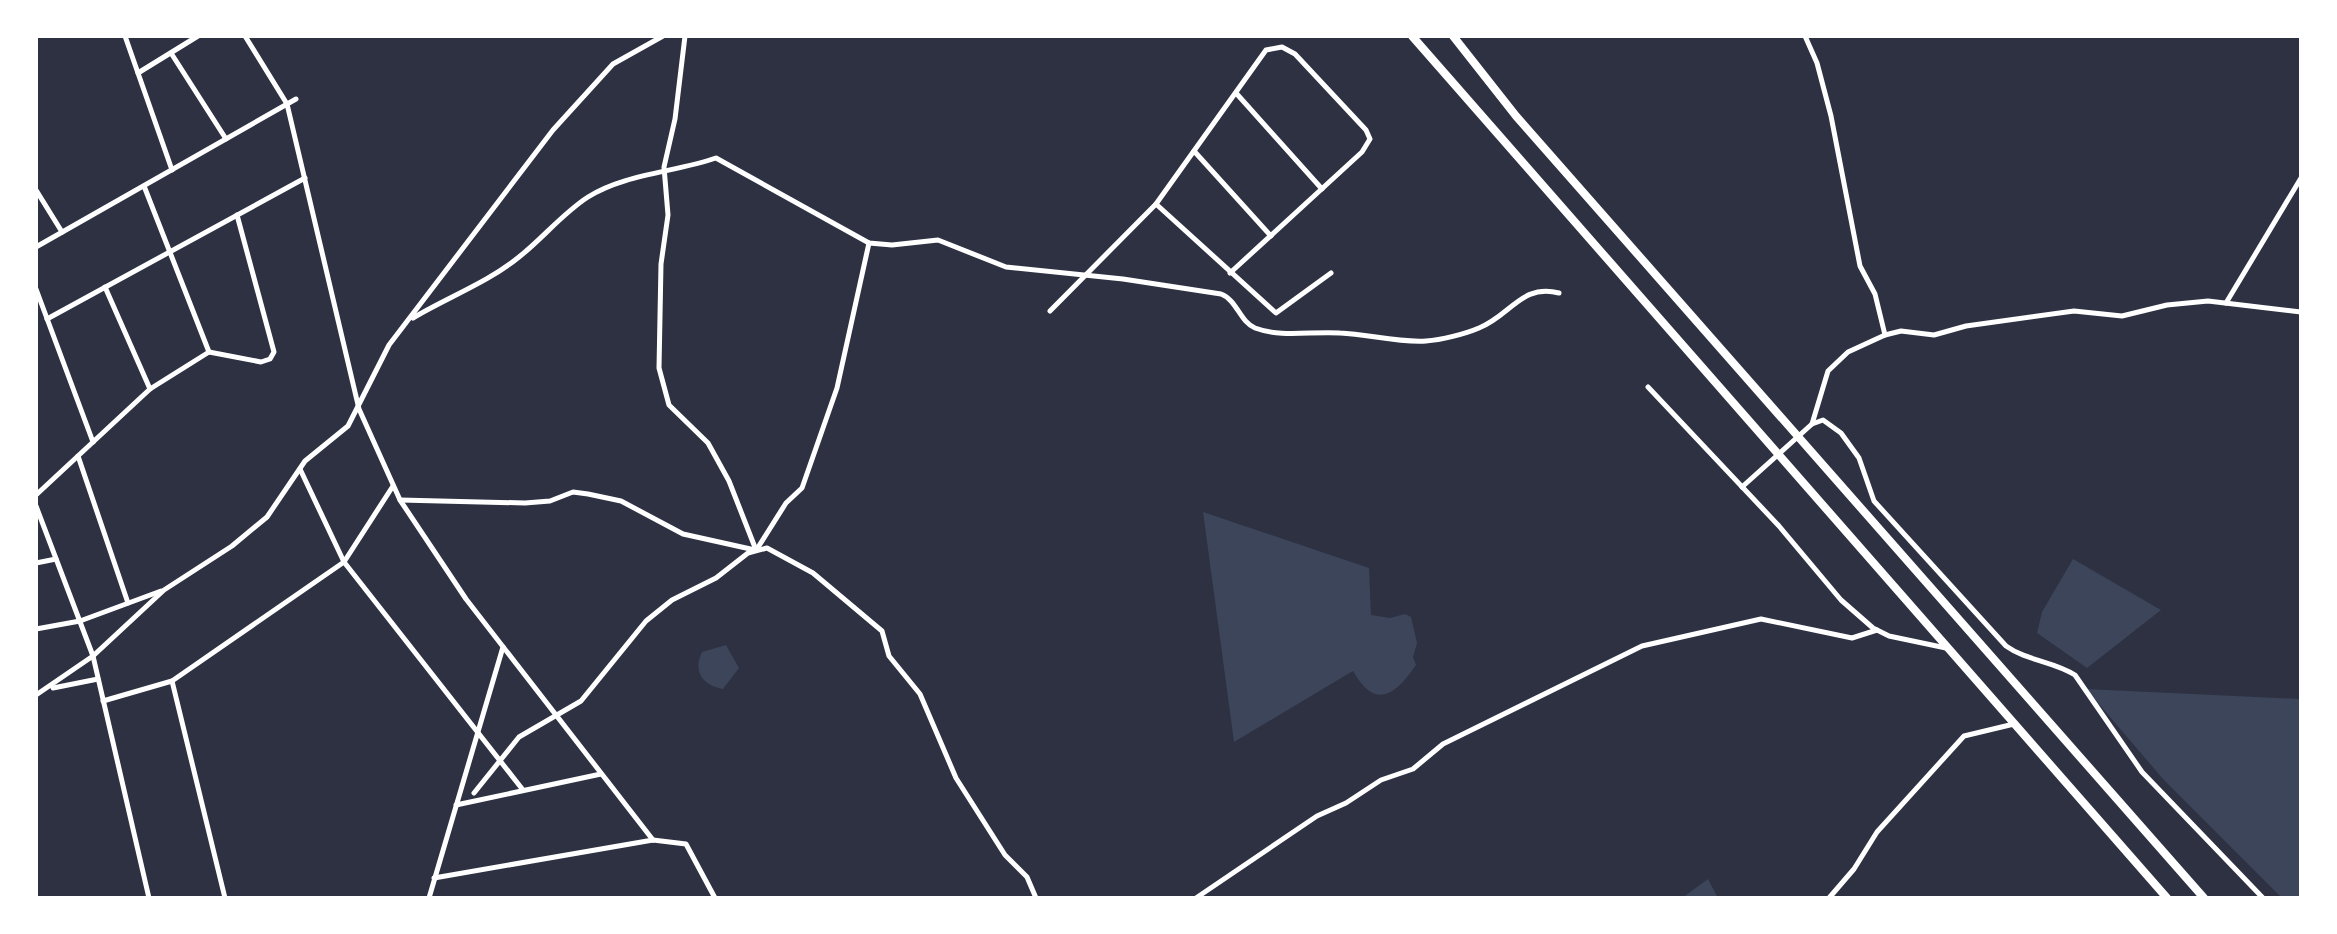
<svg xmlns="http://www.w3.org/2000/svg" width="2337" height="934" viewBox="0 0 2337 934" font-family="'PT Sans Narrow',sans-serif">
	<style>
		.green { fill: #3c4559 }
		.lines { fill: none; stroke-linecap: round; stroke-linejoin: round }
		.minor { stroke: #fff; stroke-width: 5 }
		.trunk { stroke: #fff; stroke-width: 8 }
	</style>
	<rect width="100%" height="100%" fill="#2d3142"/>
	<!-- green -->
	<g class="green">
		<path d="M1203 512 1369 568 1371 615 1390 618 1405 614 1411 617 1417 643 1413 657 1416 665C1395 696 1375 710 1353 671L1234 742Z"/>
		<path d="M2073 559 2161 610 2087 668 2037 633 2042 612Z"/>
		<path d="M726 645 739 668 723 689C704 686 692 672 702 652Z"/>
		<path d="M2086 689 2301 699V898H2282L2163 779Z"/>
		<path d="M1708 879 1718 898H1682Z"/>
	</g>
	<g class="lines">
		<!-- minor -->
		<g class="minor">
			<path d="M125 36 172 170"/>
			<path d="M245 36 287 104 359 409 400 500 466 599 653 840"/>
			<path d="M685 36 675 119 664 167 668 215 661 264 659 368 669 405 708 443 729 481 756 550"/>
			<path d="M1805 36 1817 63 1831 116 1860 266 1875 294 1885 335"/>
			<path d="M171 53 226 139"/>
			<path d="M138 73 198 36"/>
			<path d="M1236 93 1322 189"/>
			<path d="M1194 151 1271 236"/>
			<path d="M144 186 209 352"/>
			<path d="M36 190 62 232"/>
			<path d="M1156 204 1276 313 1331 273"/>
			<path d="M36 247 296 99"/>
			<path d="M105 287 150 389"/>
			<path d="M36 289 93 442"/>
			<path d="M2226 303 2301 178"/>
			<path d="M1050 311 1156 204 1266 50 1282 47 1295 54 1366 130 1370 139 1362 152 1230 273"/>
			<path d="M413 318C448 297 487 283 519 257 542 239 563 213 588 197 624 174 676 172 716 158L869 243 892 245 938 240 1006 267 1123 279 1221 294C1237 300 1240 322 1255 328 1282 338 1311 331 1340 333 1368 334 1398 343 1426 341 1441 340 1465 334 1479 328 1510 316 1522 283 1559 293"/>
			<path d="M47 319 305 178"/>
			<path d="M1648 387 1779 526 1841 600 1873 628 1889 636 1946 648"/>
			<path d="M1812 424 1823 420 1841 433 1859 458 1874 501 2006 646C2027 661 2053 661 2075 675L2142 772 2263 898"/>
			<path d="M78 456 128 603"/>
			<path d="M300 469 344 562 523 790"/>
			<path d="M1742 487 1812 424 1828 371 1848 352 1885 335 1901 331 1934 335 1966 326 2074 311 2122 316 2167 305 2208 301 2301 312"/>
			<path d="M36 495 150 389 209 352 261 362 270 359 274 352 237 215"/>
			<path d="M400 500 525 503 550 501 573 492 588 494 621 501 683 534 755 550"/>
			<path d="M36 506 93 656 149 898"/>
			<path d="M757 549 786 503 802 488 837 388 869 243"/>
			<path d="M36 563 56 559"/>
			<path d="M36 629 80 621 161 591"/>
			<path d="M172 681 225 898"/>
			<path d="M53 688 98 679"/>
			<path d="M36 695 93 656 164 590 232 546 267 517 305 461 348 426 389 345 553 130 613 64 663 36"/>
			<path d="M103 701 172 681 344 562 393 486"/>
			<path d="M474 793 519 737 581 701 646 621 672 600 716 578 748 553 767 548 813 573 882 631 889 656 920 694 956 778 1005 855 1027 877 1036 898"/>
			<path d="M456 805 601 774"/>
			<path d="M434 878 653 840 686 844 715 898"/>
			<path d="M429 898 503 647"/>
			<path d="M1196 898 1317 816 1346 803 1381 780 1413 769 1443 744 1642 646 1761 619 1852 638 1877 630"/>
			<path d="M1829 898 1854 869 1877 832 1964 736 2014 724"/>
		</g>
		<!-- trunk -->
		<g class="trunk">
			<path d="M1412 36 2167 898"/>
			<path d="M1453 36 1516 116 2204 898"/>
		</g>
	</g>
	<!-- border -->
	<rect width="2337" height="934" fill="none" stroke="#ffffff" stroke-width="76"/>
</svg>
